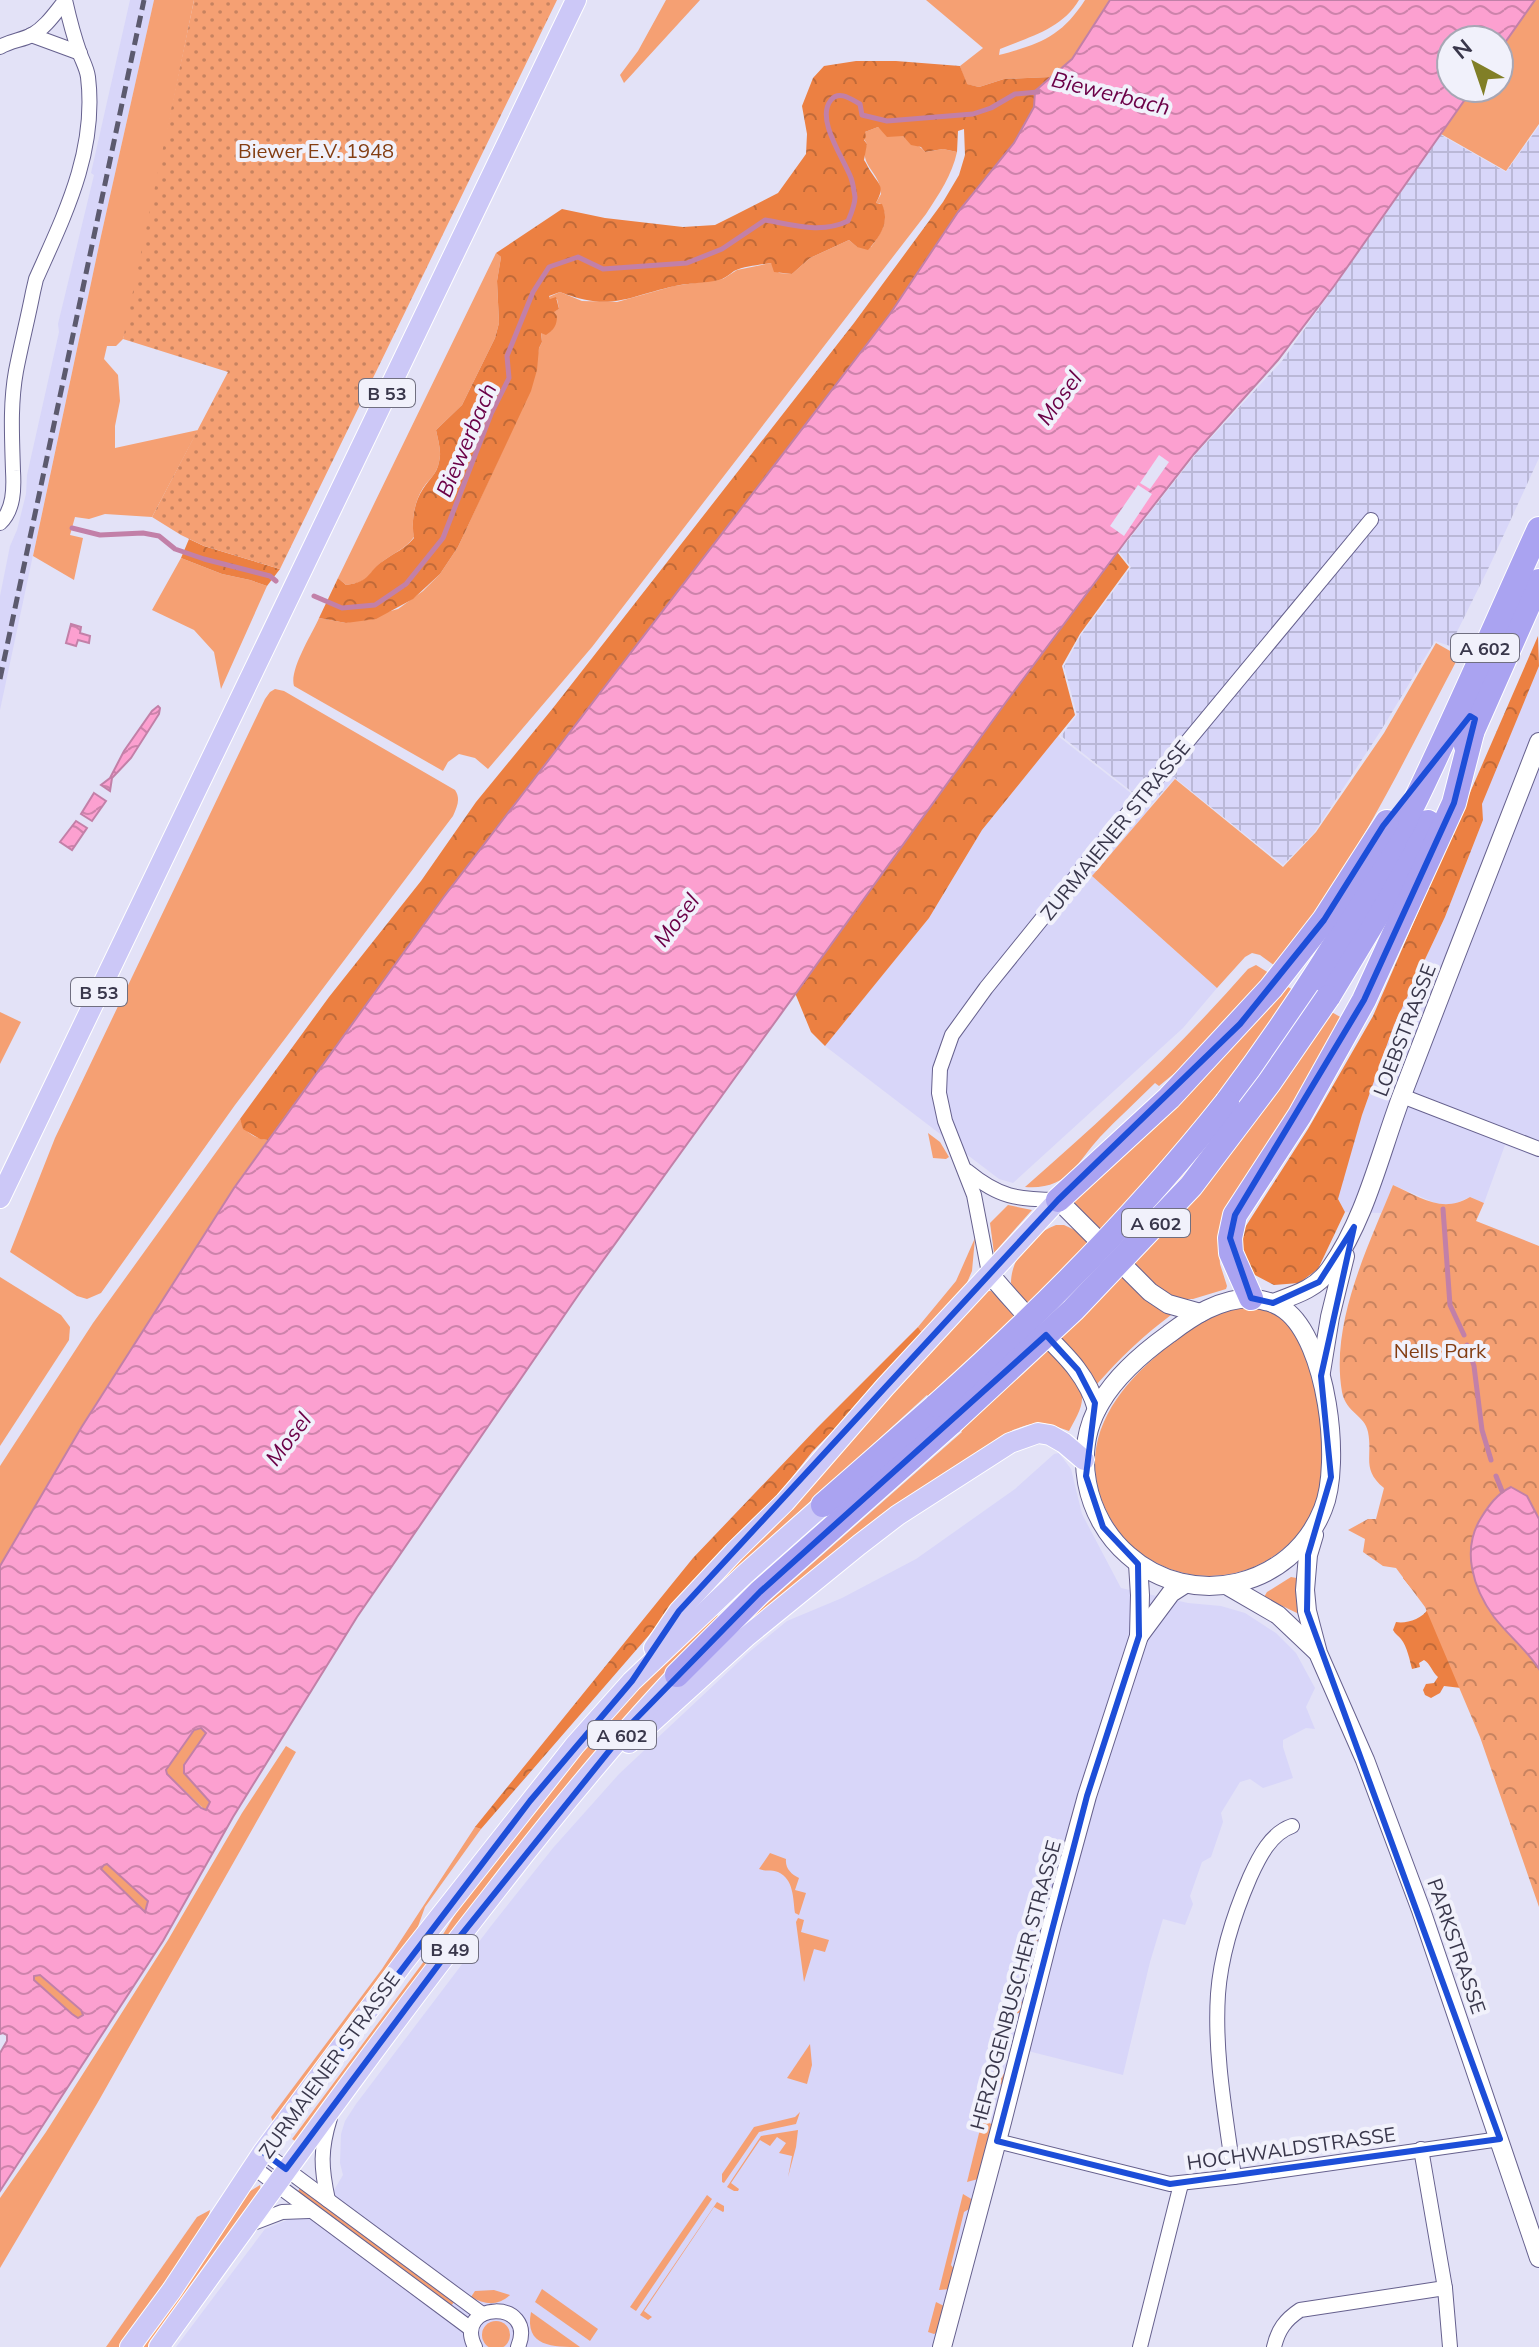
<svg xmlns="http://www.w3.org/2000/svg" width="1539" height="2347" viewBox="0 0 1539 2347" font-family="Mulish,sans-serif">
	<style>
		.built { fill: #d8d6f9 }
		.industrial { fill: url(#industrial-grid) }
		.grass { fill: #f5a073 }
		.forest { fill: url(#forest-crowns) }
		.park { fill: url(#park-crowns) }
		.garden { fill: url(#garden-dots) }
		.water { fill: url(#water-waves); stroke: #c280a8; stroke-width: 2; fill-rule: evenodd }
		.pier { fill: #e3e2f7 }
		.lines { fill: none; stroke-linecap: round; stroke-linejoin: round }
		.stream { stroke: #c280a8; stroke-width: 5 }
		.street-casing { stroke: #66618e; stroke-width: 16 }
		.secondary-casing { stroke: #66618e; stroke-width: 20 }
		.primary-casing { stroke: #fff; stroke-width: 22 }
		.highway-casing { stroke: #fff; stroke-width: 26 }
		.street { stroke: #fff; stroke-width: 14 }
		.secondary { stroke: #fff; stroke-width: 18 }
		.primary { stroke: #ccc8f7; stroke-width: 20 }
		.highway { stroke: #aaa3f1; stroke-width: 24 }
		.rail { stroke: #5c5a6e; stroke-width: 5; stroke-dasharray: 12 6; stroke-linecap: butt }
		.highway-bridge-casing { stroke: #fff; stroke-width: 26; stroke-linecap: butt }
		.highway-bridge { stroke: #aaa3f1; stroke-width: 24 }
		.marked { fill: none; stroke: #1d4ed8; stroke-width: 6; stroke-linejoin: round }
		.labels { text-anchor: middle; dominant-baseline: central; stroke-width: 8; stroke-linejoin: round; paint-order: stroke }
		.shield { fill: #f1f1fb; stroke: #706f80; stroke-width: 2 }
		.shield-label { font-size: 18px; font-weight: bold; fill: #39374b }
		.park-label { font-size: 20px; fill: #833d12; stroke: #f1f1fb }
		.street-label { font-size: 20px; fill: #39374b; stroke: #f1f1fb }
		.water-label { font-size: 22px; font-style: italic; fill: #6b0047; stroke: #f1f1fb }
	</style>
	<defs>
		<pattern id="industrial-grid" width="8" height="8" patternUnits="userSpaceOnUse" patternTransform="scale(2)"><rect width="8" height="8" fill="#d8d6f9"/><path d="M0 4h8M4 0v8" fill="none" stroke="#bab8d7"/></pattern>
		<pattern id="forest-crowns" width="20" height="18" patternUnits="userSpaceOnUse" patternTransform="scale(2)"><rect width="20" height="18" fill="#ec8042"/><path d="M2 6a3 3 0 1 1 6 0M12 15a3 3 0 1 1 6 0" fill="none" stroke="#c06a39"/></pattern>
		<pattern id="park-crowns" width="20" height="18" patternUnits="userSpaceOnUse" patternTransform="scale(2)"><rect width="20" height="18" fill="#f5a073"/><path d="M2 6a3 3 0 1 1 6 0M12 15a3 3 0 1 1 6 0" fill="none" stroke="#c78360"/></pattern>
		<pattern id="garden-dots" width="8" height="8" patternUnits="userSpaceOnUse" patternTransform="scale(2)"><rect width="8" height="8" fill="#f5a073"/><path d="M2 2h.1M6 6h.1" fill="none" stroke="#c78360" stroke-width="1.8" stroke-linecap="round"/></pattern>
		<pattern id="water-waves" width="16" height="10" patternUnits="userSpaceOnUse" patternTransform="scale(2)"><rect width="16" height="10" fill="#fca0d0"/><path d="M0 5q4-4 8 0t8 0" fill="none" stroke="#cd83ab"/></pattern>
	</defs>
	<rect width="100%" height="100%" fill="#e3e2f7"/>
	<!-- built -->
	<g class="built">
		<path d="M130 0H154L101 236 0 710V596L10 546 17 530 26 494 27 475 59 332 58 324 94 175 91 173Z"/>
		<path d="M1539 666V1158L1505 1145 1484 1203 1470 1197 1452 1205H1440L1393 1185 1382 1213 1345 1212 1337 1199 1362 1115 1394 1025 1445 917 1483 820 1481 804Z"/>
		<path d="M1058 736 1150 808 1092 876 1217 988 1183 1028 1013 1183 999 1179 825 1046 929 918 982 830Z"/>
		<path d="M1059 1453 1071 1469 1082 1514 1121 1588 1188 1603 1221 1606 1245 1613 1276 1633 1296 1653 1315 1688 1306 1707 1315 1729 1306 1728 1283 1740V1747L1293 1778 1263 1788 1250 1779 1240 1782 1221 1813 1223 1822 1211 1857 1202 1862 1190 1896 1193 1904 1185 1925 1163 1919 1150 1962 1123 2075 1020 2049 942 2347H176L265 2229 309 2211 316 2215 328 2200 343 2175 340 2163 341 2134 345 2121 356 2104 491 1926 553 1848 619 1774 748 1653 787 1621 842 1598 916 1559 1015 1489 1054 1454Z"/>
	</g>
	<!-- industrial -->
	<path class="industrial" d="M1539 126V458L1490 565 1450 646 1435 641 1380 732 1314 833 1283 865 1175 778 1150 806 1061 736 1077 715 1064 666 1081 635 1131 567 1119 552 1196 454 1282 361 1441 135 1506 172Z"/>
	<!-- grass -->
	<g class="grass">
		<path d="M154 0H194L129 319 123 339 116 346H107L104 359 118 375 120 401 115 426V448L198 430 152 517 105 514 89 519 75 517 70 535 83 538 74 580 33 556 101 236Z"/>
		<path d="M666 0H700L624 83 620 75 638 51Z"/>
		<path d="M926 0H1079C1062 29 1029 37 1000 49L999 55C1040 44 1061 37 1085 0H1110L1072 59 1050 77 1004 79 979 87 966 84 960 66 983 48Z"/>
		<path d="M1535 0H1539V124L1506 171 1441 134 1473 88H1499V51Z"/>
		<path d="M878 127 888 136H903C910 143 920 145 925 152L943 149 957 152C952 175 939 194 926 214L592 647 488 769 475 758 459 754 448 762 443 771 294 686C289 670 312 634 319 618L346 623 398 609 423 591 440 574 458 547 530 391 539 348 542 342 541 332 546 334 552 330 553 312 559 309 557 299H550L549 297 560 292 582 301 617 302 674 286 723 279 737 270 771 263 779 273 792 274 810 258 849 240 857 247H871C881 234 891 217 880 203H876L881 194C880 190 880 185 878 181 871 167 860 161 867 144L864 139 865 132Z"/>
		<path d="M496 253 501 257 497 281 499 323 495 338 462 405 436 430C438 440 442 452 439 462 437 474 429 479 423 488 414 502 411 522 414 537 405 549 394 553 383 561 367 573 372 582 346 585L338 578Z"/>
		<path d="M181 558 222 574 250 580 267 586 221 689 214 652 194 630 152 610Z"/>
		<path d="M1436 643 1459 656C1403 762 1351 873 1275 966L1260 955 1252 953 1245 957 1217 988 1092 876 1175 779 1283 867 1316 832 1384 733Z"/>
		<path d="M275 689 284 691 455 790C461 799 457 807 453 816L235 1105 101 1293 87 1299 77 1296 10 1252 55 1138 265 699 270 692Z"/>
		<path d="M1256 965 1269 973 1182 1067 1159 1086 1155 1083C1137 1101 1118 1118 1100 1137 1076 1163 1069 1190 1025 1187 1104 1118 1179 1048 1248 969Z"/>
		<path d="M1288 987 1342 1018 1219 1249 1220 1264 1227 1286 1226 1289 1193 1299H1179L1166 1294 1150 1283 1073 1203 1074 1199 1276 994 1280 997Z"/>
		<path d="M0 1012 21 1022 0 1064Z"/>
		<path d="M240 1119C244 1132 255 1139 268 1140L234 1188 81 1428 0 1566V1466L93 1323Z"/>
		<path d="M928 1133 940 1142 949 1157 946 1159 933 1158Z"/>
		<path d="M1008 1205 1032 1210 994 1253 990 1223Z"/>
		<path d="M1056 1225H1064L1077 1231 1171 1313V1315C1144 1335 1120 1358 1097 1384 1077 1343 1033 1322 1011 1283 1011 1257 1032 1234 1056 1225Z"/>
		<path d="M975 1238 972 1271 966 1285 923 1334 918 1327 956 1281Z"/>
		<path d="M0 1277 61 1315 70 1327 69 1340 0 1446Z"/>
		<path d="M985 1291H991L1002 1300C1021 1319 1081 1372 1082 1396 1083 1408 1074 1421 1069 1431 1043 1422 1040 1420 1013 1430L893 1509 721 1644 962 1432 927 1395 702 1600Z"/>
		<path d="M1240 1306C1260 1307 1276 1311 1289 1326 1317 1357 1331 1456 1319 1495 1298 1561 1226 1594 1163 1566 1136 1554 1117 1534 1105 1508 1075 1441 1117 1387 1167 1347 1189 1329 1213 1313 1240 1306Z"/>
		<path d="M1291 1577 1302 1579 1299 1614 1264 1597 1267 1592Z"/>
		<path d="M716 1614 719 1617 298 2143 292 2139 439 1941 470 1890 541 1799 638 1686Z"/>
		<path d="M201 1728 206 1733 185 1765 184 1773 211 1803 206 1811 167 1774 166 1770 194 1730Z"/>
		<path d="M286 1746 296 1752 98 2102 0 2268V2198L46 2132 168 1940 242 1813Z"/>
		<path d="M475 1827 481 1829 425 1907 416 1932 274 2124 271 2117 382 1969Z"/>
		<path d="M770 1853 786 1859C785 1868 791 1874 799 1878L795 1890 806 1893 799 1915 795 1913C793 1899 794 1879 778 1872 771 1869 766 1872 759 1869Z"/>
		<path d="M108 1864 148 1901 145 1912 101 1869 104 1865Z"/>
		<path d="M798 1918 804 1920 801 1932 829 1940 825 1952 814 1949 804 1982 796 1922Z"/>
		<path d="M1031 1932 1040 1934 1034 1960 1027 1964 1021 1963C1020 1950 1021 1941 1031 1932Z"/>
		<path d="M39 1975 81 2010 84 2016 78 2018 72 2014 34 1980V1976Z"/>
		<path d="M1013 1995 1023 2003 1021 2012 1013 2015 999 2072 1006 2075 1004 2083 999 2085 991 2083Z"/>
		<path d="M810 2044 812 2065 807 2084 787 2078Z"/>
		<path d="M800 2112 796 2124 759 2132 724 2183 722 2182V2174L754 2127 795 2117Z"/>
		<path d="M982 2121 992 2124 978 2179 967 2182Z"/>
		<path d="M798 2130 796 2147 788 2177 792 2156 779 2153 786 2143 777 2137 770 2146 760 2140 731 2183 739 2189 738 2191H734L727 2187 761 2136Z"/>
		<path d="M260 2185 261 2191 148 2347H141L247 2193Z"/>
		<path d="M300 2188 454 2302 451 2306 297 2193Z"/>
		<path d="M963 2194 973 2200 971 2208 964 2212 951 2265 956 2272 950 2289 939 2290Z"/>
		<path d="M707 2195 712 2199 636 2311 630 2307Z"/>
		<path d="M717 2202 724 2206V2211L723 2212 714 2207 644 2311 652 2317 648 2320 640 2315Z"/>
		<path d="M210 2210 208 2220 121 2347H106L197 2217Z"/>
		<path d="M542 2289 598 2329 590 2341 535 2302Z"/>
		<path d="M494 2290 510 2295C498 2306 485 2305 471 2297L475 2291Z"/>
		<path d="M936 2302 944 2306 940 2331 934 2334 928 2332Z"/>
		<path d="M531 2312 580 2347C553 2347 524 2347 531 2312Z"/>
		<circle cx="496" cy="2335" r="14"/>
	</g>
	<!-- forest -->
	<g class="forest">
		<path d="M856 61H896L960 66 967 84 979 87 1004 79 1050 77 1035 91 1034 107 1014 143 958 212 890 314 443 898 268 1140 260 1139 243 1129 240 1119 329 997 421 881 476 802 553 708 854 323 943 202 959 175 965 155 964 129 958 131 957 152 943 149 925 152 921 147 911 145 903 136 887 137 878 127 865 132 866 137 864 140 867 144 864 160C867 164 868 168 871 172 880 186 885 186 876 203L882 204C890 222 881 235 868 250L857 247 849 240 810 258 792 274 774 272 771 263C759 265 745 266 734 271 731 273 728 276 724 278 715 283 687 283 675 286 626 297 611 312 560 292L549 296 550 299 556 297 559 309 554 312 557 316C557 325 554 330 546 335L541 333 542 342 539 348 537 370 531 391 458 547 440 574 413 599 376 619 346 623 319 618 338 578 346 585C371 582 367 572 383 561 394 553 405 549 414 538 411 522 414 502 423 489 429 479 437 474 439 462 442 452 438 440 436 430L462 405 495 338 499 323 497 281 501 257 496 253 562 209 605 218 683 227 715 225 737 214 778 193 806 154 807 134 802 106 813 78 824 66Z"/>
		<path d="M189 539 204 546 280 569 267 586 250 580 222 574 181 558Z"/>
		<path d="M1117 552 1129 567 1080 634 1062 666 1075 715 982 830 929 918 825 1046 811 1032 795 993 1006 702Z"/>
		<path d="M1538 636 1539 666 1482 804 1483 820 1445 917 1394 1025 1362 1115 1338 1199 1345 1212 1318 1269 1299 1283 1274 1285 1253 1274 1239 1247 1244 1229 1308 1129 1373 1016Z"/>
		<path d="M918 1327 923 1334 872 1391 812 1452 778 1495 709 1566 481 1829 475 1827 693 1558 817 1428Z"/>
		<path d="M1411 1560 1461 1688 1444 1686 1440 1693 1431 1698 1425 1695 1423 1690 1426 1684 1434 1683 1438 1677C1432 1672 1430 1663 1424 1660L1419 1663 1420 1667 1412 1669C1410 1661 1407 1646 1401 1639 1399 1636 1395 1634 1393 1630L1396 1622C1406 1624 1422 1619 1428 1609L1403 1578Z"/>
	</g>
	<!-- park -->
	<path class="park" d="M1393 1185C1420 1197 1442 1214 1470 1197L1484 1203 1476 1221 1539 1246V1907L1480 1737 1425 1607 1396 1568 1383 1566 1363 1552 1365 1539 1348 1530 1368 1519H1376L1384 1488C1361 1469 1373 1457 1368 1432 1365 1415 1346 1413 1342 1392 1330 1323 1368 1247 1393 1185Z"/>
	<!-- garden -->
	<path class="garden" d="M194 0H557L280 569 204 546 181 535 152 517 228 372 123 339Z"/>
	<!-- water -->
	<g class="water">
		<path d="M1110 0H1535L1499 51V40H1451V88H1473L1334 286 1278 360 1194 454 1125 542 1006 702 581 1291 357 1617 233 1817 163 1941 0 2191V2053L7 2041V2035L3 2033 0 2034V1566L81 1428 234 1188 443 898 890 314 958 212 1014 143 1034 107 1035 91 1072 59ZM201 1728 206 1733 184 1765V1773L210 1802 206 1810 201 1808 167 1774 166 1770 194 1730ZM107 1864 148 1901 145 1912 101 1869 104 1865ZM40 1975 81 2010 83 2015 78 2018 72 2014 34 1980V1976Z"/>
		<path d="M71 624 81 627 80 633 90 636 89 643 78 640 76 646 66 643Z"/>
		<path d="M158 706 160 708 159 714 131 758 112 778 110 791 101 785 110 778 124 751 152 711Z"/>
		<path d="M94 793 106 801 92 821 81 814Z"/>
		<path d="M76 821 87 828 72 850 60 842Z"/>
		<path d="M1511 1487 1527 1496 1539 1519V1669C1526 1649 1508 1635 1494 1617 1473 1588 1461 1550 1481 1518 1489 1505 1497 1494 1511 1487Z"/>
	</g>
	<!-- pier -->
	<g class="pier">
		<path d="M1159 455 1169 462 1150 489 1140 483Z"/>
		<path d="M1138 485 1152 494 1124 536 1110 526Z"/>
	</g>
	<g class="lines">
		<!-- stream -->
		<g class="stream">
			<path d="M72 528 100 535 143 533 159 536 175 549 204 559 270 576 276 581"/>
			<path d="M314 596 342 608 375 605 406 584 443 538 491 414 509 378 507 356 533 292 549 267 578 257 603 269 687 263 722 249 765 220C794 225 821 234 848 221 851 214 855 205 855 197 854 191 853 183 851 178 844 159 815 119 831 100 839 90 851 99 860 104L862 115 887 121 973 114 991 108 1015 94 1038 92"/>
			<path d="M1443 1209 1450 1305 1464 1335"/>
			<path d="M1467 1345 1474 1366 1482 1430 1491 1460"/>
			<path d="M1496 1476 1502 1491"/>
		</g>
		<defs>
			<g id="street">
				<path d="M31 35 80 53"/>
				<path d="M0 47C10 41 22 40 32 35 46 27 55 13 65 1"/>
				<path d="M0 523C14 510 14 488 13 471 12 437 10 404 16 371 21 345 28 318 33 292L36 279C65 214 97 151 88 77 87 69 83 62 80 54 74 37 69 18 65 0"/>
				<path d="M1402 1096 1539 1149"/>
				<path d="M967 1171C1000 1198 1016 1199 1058 1200"/>
				<path d="M989 1273 974 1195 945 1121 939 1093 940 1069 952 1035 986 988 1100 847 1371 520"/>
				<path d="M997 2141 1170 2184 1234 2177 1500 2139"/>
				<path d="M1421 2149 1445 2288 1450 2347"/>
				<path d="M263 2152 482 2314"/>
				<path d="M253 2167 471 2329"/>
				<path d="M1234 2177C1226 2117 1214 2055 1218 1994 1221 1953 1234 1914 1250 1877 1259 1857 1271 1833 1292 1826"/>
				<path d="M328 2200C321 2168 320 2150 330 2118"/>
				<path d="M248 2225 282 2212 309 2211"/>
				<path d="M475 2347C452 2301 538 2298 518 2347"/>
				<path d="M1140 2347 1181 2184"/>
				<path d="M1274 2347C1278 2330 1285 2320 1300 2310L1445 2288"/>
			</g>
			<g id="secondary">
				<path d="M1058 1200 1150 1292 1168 1304 1200 1313"/>
				<path d="M989 1273C1005 1292 1022 1311 1039 1329 1064 1354 1087 1374 1097 1409"/>
				<path d="M1251 1298C1262 1300 1275 1302 1285 1310 1327 1341 1342 1463 1323 1509 1292 1588 1191 1611 1128 1555 1085 1518 1071 1451 1101 1402 1117 1375 1144 1352 1169 1334 1194 1315 1219 1299 1251 1298Z"/>
				<path d="M1273 1303C1295 1295 1316 1289 1330 1269 1366 1218 1380 1153 1402 1095 1447 977 1493 860 1539 742"/>
				<path d="M1321 1372 1330 1317 1345 1256"/>
				<path d="M1314 1535 1308 1555 1305 1590 1307 1611 1318 1653 1365 1760 1421 1910 1539 2258"/>
				<path d="M1228 1586 1278 1615 1316 1651"/>
				<path d="M1139 1636 1171 1593 1185 1584"/>
				<path d="M942 2347 1002 2122 1052 1924 1087 1796 1139 1636 1140 1595 1138 1564"/>
			</g>
			<g id="primary">
				<path d="M0 1198 576 0"/>
				<path d="M654 1648 679 1611 734 1552 785 1502 885 1387 1058 1200"/>
				<path d="M629 1743 746 1637 859 1545 898 1515 1010 1443 1038 1433 1050 1435 1064 1443 1084 1460"/>
				<path d="M130 2347 172 2290 263 2152 404 1962 575 1745 632 1681 745 1574 823 1505"/>
				<path d="M159 2347C269 2195 378 2041 494 1893 552 1818 612 1744 677 1675"/>
			</g>
			<g id="highway">
				<path d="M1466 746 1539 581"/>
				<path d="M1328 997 1387 899 1428 822"/>
				<path d="M1227 1102C1298 1007 1363 906 1416 799 1459 710 1498 619 1539 529"/>
				<path d="M1058 1200 1169 1098 1271 988 1324 920 1387 822"/>
				<path d="M1251 1298 1231 1253 1230 1238 1235 1215 1300 1115 1364 1000 1454 803 1472 733"/>
				<path d="M823 1505 937 1405"/>
				<path d="M677 1675 760 1592 952 1422"/>
			</g>
		</defs>
		<!-- street casing -->
		<use href="#street" class="street-casing"/>
		<!-- secondary casing -->
		<use href="#secondary" class="secondary-casing"/>
		<!-- primary casing -->
		<use href="#primary" class="primary-casing"/>
		<!-- highway casing -->
		<use href="#highway" class="highway-casing"/>
		<!-- street -->
		<use href="#street" class="street"/>
		<!-- secondary -->
		<use href="#secondary" class="secondary"/>
		<!-- primary -->
		<use href="#primary" class="primary"/>
		<!-- highway -->
		<use href="#highway" class="highway"/>
		<!-- rail -->
		<path class="rail" d="M0 679 144 0"/>
		<defs>
			<g id="highway-bridge">
				<path d="M937 1405C1042 1311 1139 1213 1227 1102"/>
				<path d="M952 1422 1073 1310 1191 1186 1269 1083 1328 997"/>
			</g>
		</defs>
		<!-- highway-bridge casing -->
		<use href="#highway-bridge" class="highway-bridge-casing"/>
		<!-- highway-bridge -->
		<use href="#highway-bridge" class="highway-bridge"/>
	</g>
	<!-- marked area -->
	<path class="marked" d="M1470 716 1475 719 1454 803 1364 1000 1235 1215 1230 1238 1251 1298 1273 1303 1319 1282 1354 1227 1321 1376 1331 1477 1308 1555 1307 1611 1500 2139 1170 2184 997 2141 1087 1796 1139 1636 1138 1564 1103 1527 1086 1476 1095 1403 1078 1370 1046 1335 760 1592 630 1725 454 1944 286 2169 263 2152 530 1801 632 1681 679 1611 1058 1200 1240 1024 1324 920 1383 826Z"/>
	<g class="labels">
		<!-- shield labels -->
		<g class="shield">
			<rect x="359" y="379" width="56" height="28" rx="6"/>
			<rect x="1451" y="634" width="68" height="28" rx="6"/>
			<rect x="71" y="978" width="56" height="28" rx="6"/>
			<rect x="1122" y="1209" width="68" height="28" rx="6"/>
			<rect x="588" y="1721" width="68" height="28" rx="6"/>
			<rect x="422" y="1935" width="56" height="28" rx="6"/>
		</g>
		<g class="shield-label">
			<text x="387" y="393">B 53</text>
			<text x="1485" y="648">A 602</text>
			<text x="99" y="992">B 53</text>
			<text x="1156" y="1223">A 602</text>
			<text x="622" y="1735">A 602</text>
			<text x="450" y="1949">B 49</text>
		</g>
		<!-- park labels -->
		<g class="park-label">
			<text x="316" y="150">Biewer E.V. 1948</text>
			<text x="1440" y="1350">Nells Park</text>
		</g>
		<!-- street labels -->
		<g class="street-label">
			<text transform="translate(1115 830) rotate(-51)">ZURMAIENER STRASSE</text>
			<text transform="translate(1404 1030) rotate(-69)">LOEBSTRASSE</text>
			<text transform="translate(1457 1946) rotate(71)">PARKSTRASSE</text>
			<text transform="translate(1015 1985) rotate(-75)">HERZOGENBUSCHER STRASSE</text>
			<text transform="translate(329 2065) rotate(-54)">ZURMAIENER STRASSE</text>
			<text transform="translate(1291 2148) rotate(-8)">HOCHWALDSTRASSE</text>
		</g>
		<!-- water labels -->
		<g class="water-label">
			<text transform="translate(1111 93) rotate(14)">Biewerbach</text>
			<text transform="translate(1059 398) rotate(-54)">Mosel</text>
			<text transform="translate(466 440) rotate(-67)">Biewerbach</text>
			<text transform="translate(676 920) rotate(-53)">Mosel</text>
			<text transform="translate(288 1439) rotate(-53)">Mosel</text>
		</g>
	</g>
	<!-- north arrow -->
	<g transform="translate(1475 64) rotate(320)"><circle r="38" fill="#f1f1fb" stroke="#a7a7b5" stroke-width="2"/>
	<path d="M0-6L14 30L0 20L-14 30Z" fill="#817f27"/>
	<text y="-12" font-size="22" font-weight="bold" text-anchor="middle" fill="#39374b">N</text>
	</g>
</svg>
